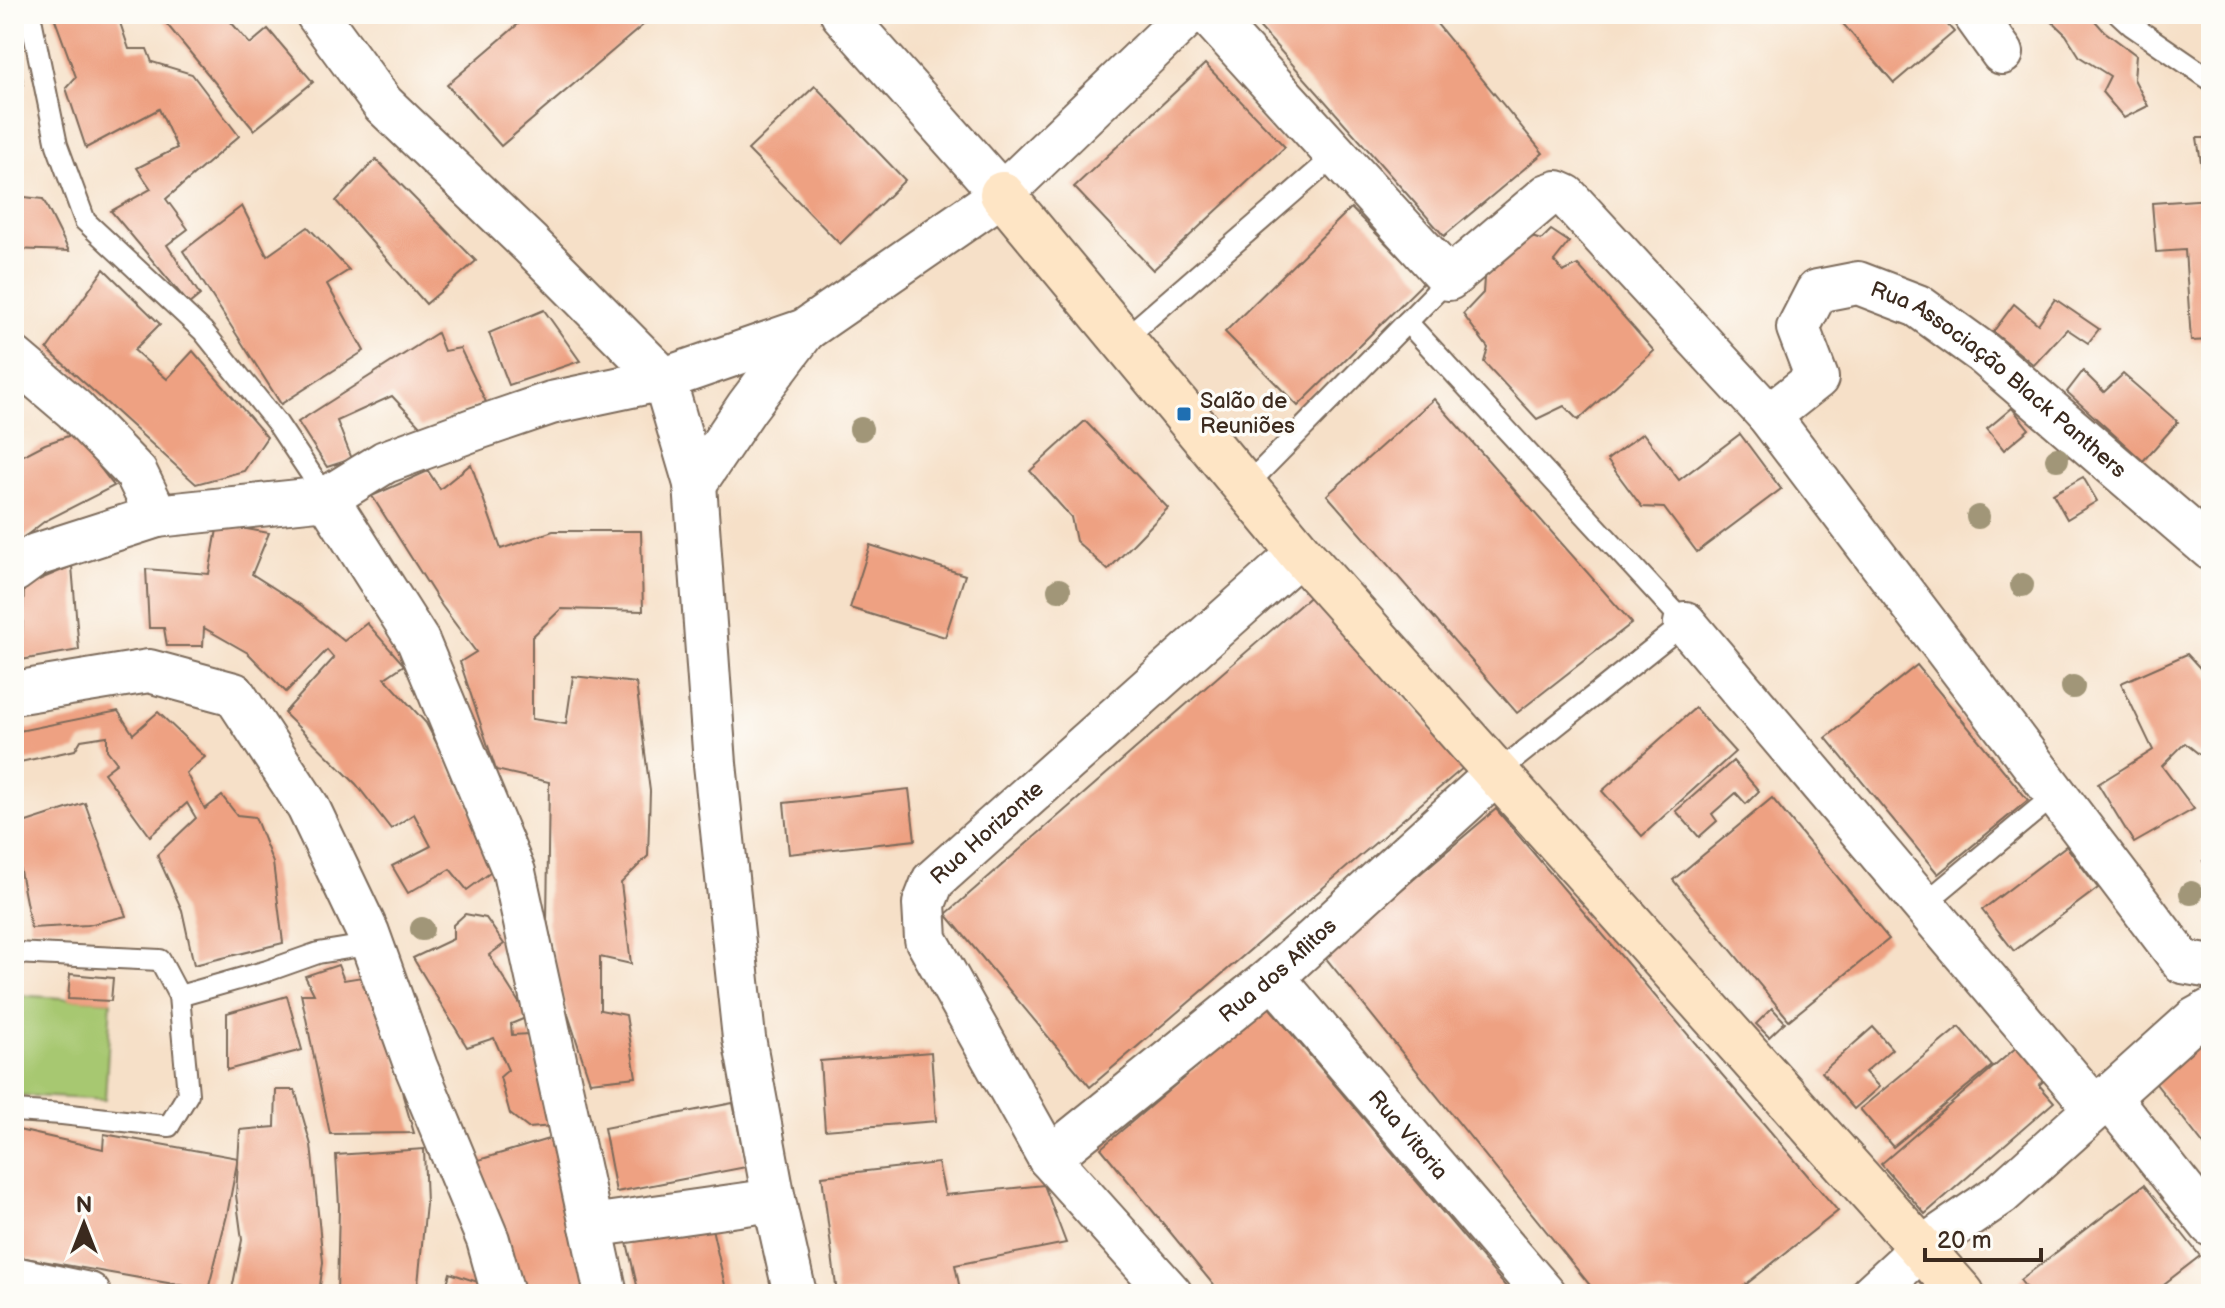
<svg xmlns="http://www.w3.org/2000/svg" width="2225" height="1308" viewBox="0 0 2225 1308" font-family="'Balsamiq Sans',sans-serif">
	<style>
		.green { fill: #a7c871; stroke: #717948; stroke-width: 2 }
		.building { fill: #eea182 }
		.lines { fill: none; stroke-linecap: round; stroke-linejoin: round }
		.lane-casing { stroke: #7c6a5a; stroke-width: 24 }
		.street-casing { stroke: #7c6a5a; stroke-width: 46 }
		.secondary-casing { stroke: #7c6a5a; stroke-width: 48 }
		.lane { stroke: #fff; stroke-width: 20 }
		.street { stroke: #fff; stroke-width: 42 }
		.secondary { stroke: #fee5c5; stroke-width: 44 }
		.tree { fill: #a19678 }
		.poi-dot { fill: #1f6fb2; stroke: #fdfcf7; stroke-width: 3 }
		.labels { text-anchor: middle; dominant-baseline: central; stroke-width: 7; stroke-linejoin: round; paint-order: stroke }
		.street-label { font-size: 22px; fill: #3b2a1e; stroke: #fdfcf7 }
		.poi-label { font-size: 22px; fill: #3b2a1e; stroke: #fdfcf7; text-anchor: start }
	</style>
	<rect width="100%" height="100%" fill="#fdfcf7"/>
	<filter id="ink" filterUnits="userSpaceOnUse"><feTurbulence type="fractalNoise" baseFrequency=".0125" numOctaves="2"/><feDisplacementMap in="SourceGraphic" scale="16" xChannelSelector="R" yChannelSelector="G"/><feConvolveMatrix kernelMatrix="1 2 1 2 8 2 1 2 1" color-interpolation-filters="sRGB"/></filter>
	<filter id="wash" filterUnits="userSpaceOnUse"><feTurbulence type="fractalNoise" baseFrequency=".006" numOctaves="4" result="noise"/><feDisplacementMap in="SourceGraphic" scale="32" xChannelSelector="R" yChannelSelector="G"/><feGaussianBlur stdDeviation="1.8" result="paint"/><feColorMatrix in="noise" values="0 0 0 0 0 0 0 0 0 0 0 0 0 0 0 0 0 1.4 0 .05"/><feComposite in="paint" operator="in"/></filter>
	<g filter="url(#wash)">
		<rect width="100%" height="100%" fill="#f6e0c8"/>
		<!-- green -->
		<path class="green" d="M14 995 111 1001 105 1100 14 1095Z"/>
		<g id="blocks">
			<!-- building -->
			<g class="building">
				<path d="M53 14H117L129 49H147L152 62 192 74 239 136 166 199 188 229 167 245 200 295 189 304 111 211 151 189 137 168 177 148 159 109 86 148 66 88 76 77Z"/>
				<path d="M163 14H224L250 44 268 29 313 82 254 130 160 16Z"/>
				<path d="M530 14H656L501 146 447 85Z"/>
				<path d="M1248 14H1435L1432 18 1543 153 1444 236Z"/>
				<path d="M1843 14H1938L1954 32 1894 83 1838 18Z"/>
				<path d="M2044 14H2089L2104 31 2136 55 2134 79 2148 106 2124 118 2102 92 2110 76 2080 57 2066 35Z"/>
				<path d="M14 25H16L23 85H14Z"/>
				<path d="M1205 64 1285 147 1153 270 1074 187Z"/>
				<path d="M815 86 905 180 840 244 748 150Z"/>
				<path d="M2197 138H2211V186H2205Z"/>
				<path d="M376 159 476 261 426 304 336 201Z"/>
				<path d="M14 196 43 199 69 251 14 249Z"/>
				<path d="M2211 199V340L2191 341 2185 250 2156 252 2152 203Z"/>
				<path d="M242 206 267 256 308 227 349 270 327 284 364 351 281 404 183 251Z"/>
				<path d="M1351 208 1424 282 1298 406 1225 332Z"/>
				<path d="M1551 230 1569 242 1554 261 1563 272 1578 265 1654 351 1578 420 1564 406 1537 419 1484 362 1488 348 1463 314 1483 293 1484 278 1526 235 1541 240Z"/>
				<path d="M104 269 160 324 134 350 167 379 193 351 267 437 244 471 196 484 47 349Z"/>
				<path d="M2055 299 2099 329 2088 343 2067 329 2034 365 1993 332 2014 304 2038 324Z"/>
				<path d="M544 310 580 361 509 385 489 333Z"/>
				<path d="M437 333 444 351 460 348 486 402 421 427 392 396 337 421 352 459 327 467 298 422Z"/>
				<path d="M2083 371 2104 392 2123 374 2178 422 2143 461 2067 392Z"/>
				<path d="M1434 399 1632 623 1517 713 1327 495Z"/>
				<path d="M2012 408 2029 429 2004 450 1987 429Z"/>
				<path d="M1085 421 1168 508 1108 570 1076 541 1071 517 1030 471Z"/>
				<path d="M1643 433 1679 480 1740 434 1781 489 1697 552 1664 508 1642 507 1607 460Z"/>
				<path d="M74 434 114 486 45 521 14 545V460L45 444Z"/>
				<path d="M471 464 501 549 553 531H641L643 611 561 609 532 637V719L566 724 573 676 636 683 650 791 648 856 621 883 631 964 600 957V1010L626 1015 636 1077 590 1082 561 993 547 921 549 782 496 770 460 662 476 652 442 606 372 496 428 471 440 489Z"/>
				<path d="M2083 477 2097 501 2067 519 2053 494Z"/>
				<path d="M218 524 269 533 252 574 302 606 344 641 367 623 404 665 385 678 426 723 468 803 494 870 467 890 450 869 408 893 392 866 431 846 414 814 391 829 356 784 284 713 334 658 327 650 286 692 248 653 204 628 203 646H167L164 628H149L146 569 209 574Z"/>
				<path d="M870 545 965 575 945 637 850 608Z"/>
				<path d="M72 566 79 650 21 660 24 586Z"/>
				<path d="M1314 593 1463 768 1090 1087 946 914Z"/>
				<path d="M2187 654 2211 680V749L2199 754 2185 743 2162 766 2194 809 2134 843 2098 784 2153 750 2121 683Z"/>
				<path d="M1917 665 2028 800 1938 874 1826 738Z"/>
				<path d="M1695 708 1735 752 1642 836 1602 791Z"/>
				<path d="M118 711 133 734 158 712 205 757 186 773 205 809 222 796 237 815 255 817 273 863 283 943 194 965 182 910 157 855 196 818 187 803 150 836 104 773 117 763 107 750V736L81 740 75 750 16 763 14 760V732Z"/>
				<path d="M1733 761 1759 791 1746 804 1736 793 1712 814 1717 821 1699 837 1676 811Z"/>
				<path d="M909 789 915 840 789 854 784 803Z"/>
				<path d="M1772 798 1889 939 1789 1020 1673 880Z"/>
				<path d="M85 803 126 916 88 925 31 928 14 840V826Z"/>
				<path d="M1496 809 1838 1211 1744 1286 1751 1294H1597L1324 956Z"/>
				<path d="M2066 846 2098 888 2014 951 1982 910Z"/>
				<path d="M2211 858V875L2203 861Z"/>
				<path d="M465 914 486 918 504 944 489 955 528 1017 511 1024 512 1035 530 1034 554 1126 528 1128 510 1114 500 1077 508 1070 494 1038 467 1047 413 958 453 939V925Z"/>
				<path d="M338 965 344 980 368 976 393 1036 403 1096 414 1133 330 1134 301 994H314L305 976Z"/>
				<path d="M70 974 113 978 111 1001 68 999Z"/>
				<path d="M287 996 302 1050 227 1070V1013Z"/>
				<path d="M1268 1006 1512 1294H1221L1101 1148Z"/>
				<path d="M1772 1008 1785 1022 1769 1037 1756 1024Z"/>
				<path d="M1873 1027 1892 1049 1865 1072 1879 1087 1854 1109 1822 1072Z"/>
				<path d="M1959 1027 1992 1066 1893 1147 1860 1109Z"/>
				<path d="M2211 1035V1154L2153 1080Z"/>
				<path d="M2025 1040 2053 1073 2039 1085 2054 1102 1925 1214 1881 1164Z"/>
				<path d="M931 1052 936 1121 825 1130 820 1061Z"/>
				<path d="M276 1090H295L311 1145 323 1262 319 1294H231L242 1240 236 1195 240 1130 275 1127Z"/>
				<path d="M733 1103 746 1167 616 1192 604 1128Z"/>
				<path d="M14 1129 103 1149 104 1134 238 1158 227 1215 208 1290 14 1256Z"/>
				<path d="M555 1137 593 1294H515L472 1162Z"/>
				<path d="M424 1149 426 1204 417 1294H337L339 1206 336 1155Z"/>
				<path d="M938 1163 945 1195 1044 1185 1066 1243 955 1265 961 1294H837L822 1176Z"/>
				<path d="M2144 1185 2200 1256 2151 1294H2031L2020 1280Z"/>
				<path d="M711 1224 727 1294H639L626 1238Z"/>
				<path d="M450 1273 481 1283 484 1294H444Z"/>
				<path d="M2211 1279V1294H2194Z"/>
				<path d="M1064 1286 1065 1294H1039V1293Z"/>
			</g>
		</g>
	</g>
	<g filter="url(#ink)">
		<use href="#blocks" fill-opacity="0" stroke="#7c6a5a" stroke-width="2"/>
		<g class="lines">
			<defs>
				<g id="lane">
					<path d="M30 14 57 145 85 221 203 331 277 423 327 498"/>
					<path d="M2119 14 2131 25 2211 80"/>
					<path d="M1449 279 1407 322 1685 623 1498 772"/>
					<path d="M1123 340 1336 155"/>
					<path d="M1245 487 1407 322"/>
					<path d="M1923 905 2056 794"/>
					<path d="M14 953 160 960 179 996 188 1094 169 1126 62 1114 14 1111"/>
					<path d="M179 996 267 971 318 953 373 944"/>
				</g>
				<g id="street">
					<path d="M317 14 383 104 530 244 664 379 695 484 715 764 744 1038 774 1200 795 1294"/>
					<path d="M842 14 1002 194"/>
					<path d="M1208 14 1449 279 1548 195 1557 192 1566 196 1769 416 2183 962 2211 967"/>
					<path d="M1974 14 2002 53"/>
					<path d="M14 358 74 409 136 473 157 516 327 498 385 462 475 429 551 403 664 379 805 330 1002 194 1189 14"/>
					<path id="s1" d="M1769 416 1817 378 1798 328 1817 291 1858 283 1918 306 1983 353 2211 549"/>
					<path d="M695 484 747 407 805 330"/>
					<path d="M327 498 418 641 514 872 606 1294"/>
					<path d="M14 571 36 555 157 516"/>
					<path d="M1685 623 2096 1109"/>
					<path d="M14 693 149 671 234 694 308 807 368 933 416 1067 488 1240 503 1294"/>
					<path id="s2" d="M1273 977 1544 1294"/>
					<path d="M2108 1096 2211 1225"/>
					<path id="s3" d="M1049 1158 1273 977 1498 772"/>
					<path d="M591 1226 774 1200"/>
					<path d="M14 1278 89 1294"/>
					<path id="s4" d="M1171 1294 1049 1158 926 939 924 904 933 881 1300 553"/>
					<path d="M1872 1294 1922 1248 2001 1194 2195 1019 2211 1010"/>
				</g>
				<path id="secondary" d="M1002 194 1300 553 1962 1294"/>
			</defs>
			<!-- lane casing -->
			<use href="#lane" class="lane-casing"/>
			<!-- street casing -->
			<use href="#street" class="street-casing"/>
			<!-- secondary casing -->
			<use href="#secondary" class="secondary-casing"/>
			<!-- lane -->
			<use href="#lane" class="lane"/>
			<!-- street -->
			<use href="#street" class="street"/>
			<!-- secondary -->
			<use href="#secondary" class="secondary"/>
		</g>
		<!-- trees -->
		<g class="tree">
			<circle cx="861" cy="429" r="12"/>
			<circle cx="2057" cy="459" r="12"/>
			<circle cx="1978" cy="517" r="12"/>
			<circle cx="2022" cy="585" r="12"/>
			<circle cx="1059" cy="590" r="12"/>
			<circle cx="2073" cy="687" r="12"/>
			<circle cx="2191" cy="893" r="12"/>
			<circle cx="422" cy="929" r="12"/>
		</g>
	</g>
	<!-- markers -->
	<rect class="poi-dot" x="1176" y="406" width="16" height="16" rx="4"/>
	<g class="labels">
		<!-- street labels -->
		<g class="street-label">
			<text stroke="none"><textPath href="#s1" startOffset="370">Rua Associação Black Panthers</textPath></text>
			<text stroke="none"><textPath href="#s4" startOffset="566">Rua Horizonte</textPath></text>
			<text stroke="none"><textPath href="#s3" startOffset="296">Rua dos Aflitos</textPath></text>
			<text stroke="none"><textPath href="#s2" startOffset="208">Rua Vitoria</textPath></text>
		</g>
		<!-- poi labels -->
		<g class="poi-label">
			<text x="1200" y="401">Salão de<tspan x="1200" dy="25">Reuniões</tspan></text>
		</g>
	</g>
	<!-- margin -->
	<rect width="2225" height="1308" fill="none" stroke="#fdfcf7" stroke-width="48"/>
	<!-- north arrow -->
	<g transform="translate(84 1224)" stroke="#fdfcf7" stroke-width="6" paint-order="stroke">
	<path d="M0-6L14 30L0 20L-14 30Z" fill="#3b2a1e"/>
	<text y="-12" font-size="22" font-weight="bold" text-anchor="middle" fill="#3b2a1e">N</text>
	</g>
	<!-- scale -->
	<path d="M1925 1248v12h116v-12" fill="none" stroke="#3b2a1e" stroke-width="4"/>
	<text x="1937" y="1248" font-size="24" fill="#3b2a1e" stroke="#fdfcf7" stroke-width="6" paint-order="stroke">20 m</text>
</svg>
